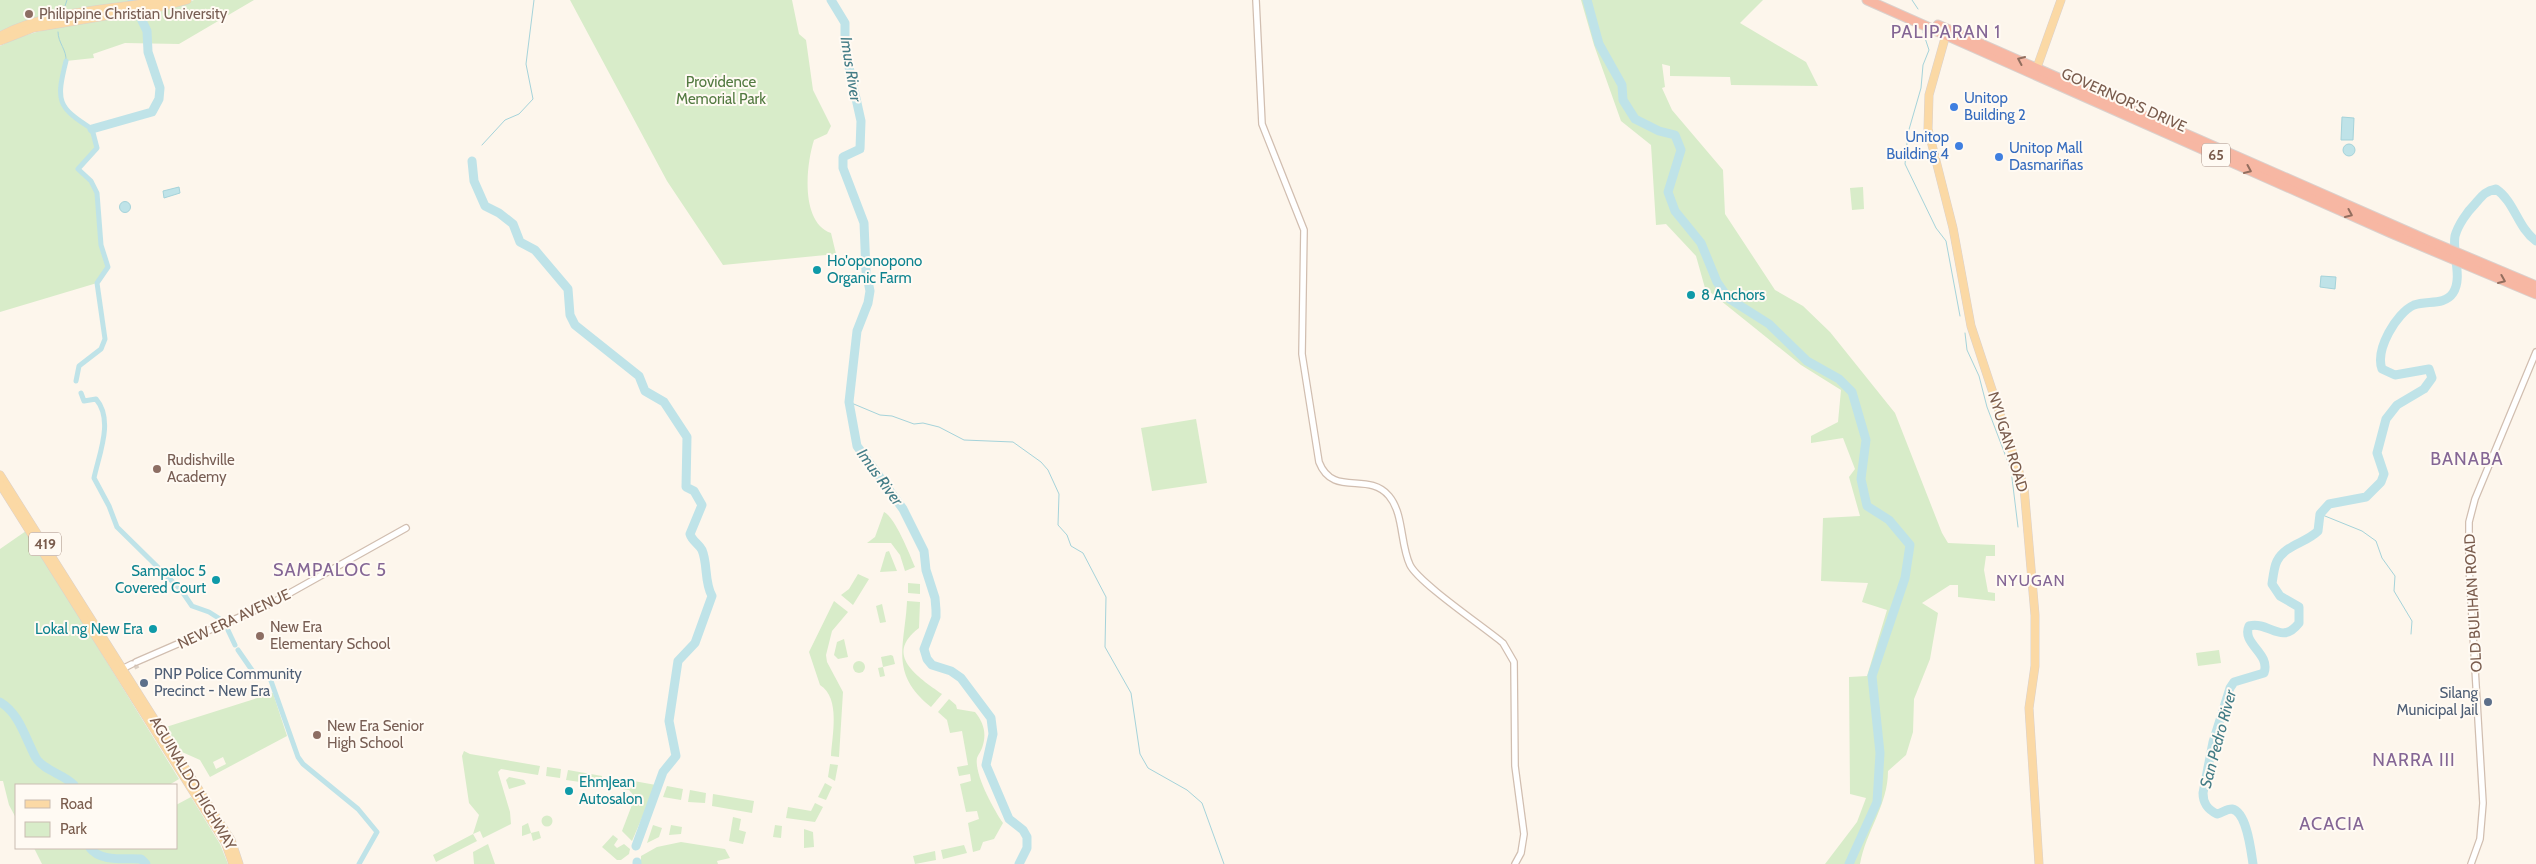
<svg xmlns="http://www.w3.org/2000/svg" width="2536" height="864" viewBox="0 0 2536 864" font-family="Cabin,sans-serif">
	<style>
		.green { fill: #d8ecc9; fill-rule: evenodd }
		.water { fill: #bfe3e8; stroke: #a5d3da }
		.lines { fill: none; stroke-linecap: round; stroke-linejoin: round }
		.stream { stroke: #a5d3da; stroke-width: 1 }
		.canal { stroke: #bfe3e8; stroke-width: 5 }
		.river { stroke: #bfe3e8; stroke-width: 9 }
		.minor-tunnel { stroke: #dcd0c4; stroke-width: 5.5; stroke-dasharray: 5.5 3; stroke-linecap: butt }
		.minor-casing { stroke: #d1beb0; stroke-width: 8 }
		.major-casing { stroke: #dad1cd; stroke-width: 9 }
		.highway-casing { stroke: #dad1cd; stroke-width: 11 }
		.minor { stroke: #fff; stroke-width: 5.5 }
		.major { stroke: #fbd9a5; stroke-width: 8 }
		.highway { stroke: #f7b7a3; stroke-width: 9 }
		.oneway { stroke: #936e5e }
		.education-dot { fill: #8d6e63; stroke: #fffaf3; stroke-width: 2 }
		.shop-dot { fill: #3f7fe0; stroke: #fffaf3; stroke-width: 2 }
		.culture-dot { fill: #0f9aa8; stroke: #fffaf3; stroke-width: 2 }
		.service-dot { fill: #5c6f8a; stroke: #fffaf3; stroke-width: 2 }
		.labels { text-anchor: middle; dominant-baseline: central; stroke-width: 4; stroke-linejoin: round; paint-order: stroke }
		.shield { fill: #fffaf3; stroke: #a28b7f; stroke-width: 1 }
		.shield-label { font-size: 14px; font-weight: bold; fill: #7a5c4d }
		.education-label { font-size: 15px; fill: #785e54; stroke: #fffaf3; text-anchor: start }
		.park-label { font-size: 15px; fill: #537a41; stroke: #fffaf3 }
		.shop-label { font-size: 15px; fill: #366cbe; stroke: #fffaf3; text-anchor: start }
		.street-label { font-size: 15px; fill: #7a5c4d; stroke: #fffaf3 }
		.culture-label { font-size: 15px; fill: #0d838f; stroke: #fffaf3; text-anchor: start }
		.service-label { font-size: 15px; fill: #4e5e75; stroke: #fffaf3; text-anchor: start }
		.water-label { font-size: 16px; font-style: italic; fill: #437c86; stroke: #fffaf3 }
		.neighbourhood-label { font-size: 16px; letter-spacing: 1px; fill: #846695; stroke: #fffaf3 }
		.quarter-label { font-size: 18px; letter-spacing: 1px; fill: #846695; stroke: #fffaf3 }
	</style>
	<rect width="100%" height="100%" fill="#fdf6ec"/>
	<!-- green -->
	<g class="green">
		<path d="M0 0H140L40 17 0 31Z"/>
		<path d="M194 0H254L179 44 125 43 93 54 94 58 66 61C56 101 58 107 92 129L97 148 78 169 91 181 97 193 101 245 108 267 97 283 0 312V46C60 15 132 26 194 0Z"/>
		<path d="M570 0H792L799 34 806 40 813 90 831 126 827 134 814 140C806 165 800 222 831 233L836 254 723 265 667 181Z"/>
		<path d="M1581 0H1763L1740 23 1806 62 1818 86 1731 85 1730 77 1670 76V66L1662 64 1665 87 1662 88 1672 110 1723 170 1725 214 1775 290 1803 306 1830 332 1895 413 1942 533 1948 543 1995 545V556H1986L1984 570 1988 592 1995 593V601L1958 597V585H1950L1922 603 1938 613 1930 659 1914 699 1913 732 1906 755 1888 771C1888 805 1866 831 1860 864H1825L1857 822 1866 798 1850 794 1849 677 1867 676 1887 610 1862 602 1868 583 1821 581 1823 518 1860 516 1849 477 1855 469 1843 438 1811 443V436L1838 422 1841 390 1801 365 1705 288 1696 256 1666 224 1656 225 1651 145 1621 121 1594 45Z"/>
		<path d="M1863 187 1864 209 1852 210 1850 188Z"/>
		<path d="M1196 419 1207 483 1152 491 1141 428Z"/>
		<path d="M884 512C895 517 910 555 915 567L905 571 900 555 891 543H867L875 537Z"/>
		<path d="M26 531 179 779 169 785H16V818L9 805 3 781H0V549Z"/>
		<path d="M889 551 897 571 880 572 886 552Z"/>
		<path d="M858 574 869 579 853 605 841 595 849 589Z"/>
		<path d="M908 583 920 584V594L908 593Z"/>
		<path d="M834 601 848 612 832 631 826 655 827 662 843 692 839 757 831 756C832 736 841 698 820 685L809 652Z"/>
		<path d="M907 601 920 602 919 628C883 655 918 677 942 694L931 707C889 673 905 646 907 601Z"/>
		<path d="M882 604 886 622 880 623 876 606Z"/>
		<path d="M844 639 848 657 838 659 834 655 837 642Z"/>
		<path d="M2219 650 2221 663 2198 666 2196 653Z"/>
		<path d="M891 655 893 656 895 664 883 667 885 676 880 677 878 668 883 667 881 657Z"/>
		<circle cx="859" cy="667" r="6"/>
		<path d="M273 693 287 736 210 777 200 760 182 752 166 727ZM223 757 226 764 216 769 213 762Z"/>
		<path d="M949 699 956 705 957 709 975 712C984 723 987 734 982 748 981 751 978 755 977 758 974 774 994 810 1003 823L994 839 983 842 980 850 973 852 968 823 979 819 977 811 966 812 960 784 971 781 970 774 959 776 957 767 968 765 962 731 950 733 947 720 938 712Z"/>
		<path d="M464 751 470 754 540 766 538 775 501 769 498 772 510 812 511 824 483 838 480 831 473 834 477 841 436 862 433 855 473 834 479 815 469 803 462 756Z"/>
		<path d="M830 764 838 765 835 781 828 777Z"/>
		<path d="M547 767 561 769 560 778 546 776Z"/>
		<path d="M568 770 602 776 601 785 566 780Z"/>
		<path d="M509 777 524 780 526 784 509 789 506 780Z"/>
		<path d="M617 778 656 785 632 841 622 831 635 797 629 790 615 788Z"/>
		<path d="M825 783 832 787 826 800 818 797Z"/>
		<path d="M667 786 683 789 681 800 663 797Z"/>
		<path d="M690 790 706 793 705 803 688 802Z"/>
		<path d="M713 794 754 801 752 813 712 806Z"/>
		<path d="M191 797 220 844 228 864H42L34 848H176V805Z"/>
		<path d="M815 803 823 807 815 822 786 818 788 807 811 811Z"/>
		<circle cx="547" cy="821" r="5.5"/>
		<path d="M733 817 741 819 739 830 746 832 743 844 729 841Z"/>
		<path d="M528 823 531 833 539 831 541 838 533 841 531 833 522 836V826Z"/>
		<path d="M653 825 662 828 659 837 647 843Z"/>
		<path d="M671 825 682 827 681 834 669 835Z"/>
		<path d="M775 825 782 826 781 838 773 837Z"/>
		<path d="M804 829 813 832 814 847 804 848Z"/>
		<path d="M613 835 618 839 614 845 617 848 624 844 630 849 629 854 621 860H617L602 847Z"/>
		<path d="M681 842 725 849 730 858 717 861 718 864H641V856L657 847Z"/>
		<path d="M488 844 495 864H474L473 852Z"/>
		<path d="M964 845 967 853 943 859 941 850Z"/>
		<path d="M935 851 936 860 915 864 913 856Z"/>
	</g>
	<!-- water -->
	<g class="water">
		<path d="M2342 117 2354 118 2353 140H2341Z"/>
		<circle cx="2349" cy="150" r="6"/>
		<path d="M179 187 180 193 164 198 163 191Z"/>
		<circle cx="125" cy="207" r="5.5"/>
		<path d="M2321 276 2336 277 2335 289 2320 287Z"/>
	</g>
	<g class="lines">
		<!-- stream -->
		<g class="stream">
			<path d="M1912 0 1918 9"/>
			<path d="M64 9 67 0"/>
			<path d="M58 32C58 43 67 50 66 61"/>
			<path d="M1923 32 1929 50 1923 65 1921 88 1908 133 1905 164 1936 228 1946 241 1960 316"/>
			<path d="M482 145 505 120 519 114 533 99 526 64 534 0"/>
			<path d="M1965 333 1967 350 1979 376 1987 407 2011 470 2018 527"/>
			<path d="M849 402 880 415 892 416 914 424 923 423 939 427 964 440 1013 442 1041 462 1048 470 1059 494 1058 525 1067 535 1071 546 1083 553 1106 597 1105 647 1131 693 1140 754 1148 768 1187 790 1202 803 1224 864"/>
			<path d="M2320 514 2362 531 2376 541 2382 558 2395 576 2394 591 2412 621 2411 634"/>
		</g>
		<!-- canal -->
		<g class="canal">
			<path d="M66 61C56 101 57 107 92 129L97 148 78 169 91 181 97 193 101 245 108 267 97 283 105 339 101 349 79 366 76 381"/>
			<path d="M81 393 84 401 96 399C114 420 99 454 94 478L109 506 117 527 181 590 192 606 209 612 220 619"/>
			<path d="M226 626 235 645"/>
			<path d="M238 650 256 676 270 678 298 757 303 764 358 809 377 832 359 864"/>
		</g>
		<!-- river -->
		<g class="river">
			<path d="M831 0 845 23V49L861 121 860 149 843 157V168L864 223 866 271 870 291 868 303 857 331 849 402 857 446 903 509 924 551 926 570 935 598 936 610V617L924 649 927 659 932 665 951 671 961 678 991 718 993 734 986 765 1009 819 1023 830 1027 837V848L1019 864"/>
			<path d="M1587 0 1599 44 1622 85 1623 100 1635 119 1659 131 1675 135 1681 150 1668 192 1675 211 1701 243 1717 282 1728 298 1769 324 1807 361 1839 379 1852 392 1866 440 1861 479 1867 506 1889 520 1910 545 1905 578 1872 676 1880 753 1877 802 1849 864"/>
			<path d="M92 129 152 112 159 99 160 88 148 52 147 31 132 0"/>
			<path d="M472 161 474 181 485 206 499 213 513 224 520 242 535 250 568 289 570 315 575 325 639 376 645 391 664 402 687 437 686 487 694 491 702 505 690 534C692 541 699 544 702 550 708 564 704 582 712 596L695 643 678 661 669 721 676 756 663 772 636 846"/>
			<path d="M0 702C20 714 25 738 36 758 44 771 64 774 74 785"/>
			<path d="M90 848C100 862 125 858 141 859L146 864"/>
			<path d="M637 862V864"/>
			<path d="M2253 864C2251 851 2247 812 2232 809 2226 809 2222 813 2217 814 2207 809 2203 803 2203 793L2213 742 2230 688 2234 682 2264 673C2271 653 2241 644 2249 626 2270 621 2281 646 2299 623V607L2280 596 2272 584C2273 577 2274 567 2277 561 2285 545 2306 543 2318 531L2320 514 2329 504 2366 497 2381 482 2384 474 2377 453 2386 419 2397 405 2424 389 2432 378 2429 369 2395 375 2382 369C2375 350 2396 313 2414 305 2427 300 2444 306 2453 293 2463 278 2452 254 2455 236 2458 225 2467 212 2475 204 2482 196 2485 191 2496 189 2515 202 2517 227 2536 241"/>
		</g>
		<!-- minor-tunnel -->
		<path class="minor-tunnel" d="M134 667 138 665"/>
		<defs>
			<g id="minor">
				<path d="M1256 0 1262 124 1304 230 1302 354 1319 462C1333 498 1368 471 1389 496 1404 514 1400 544 1410 565 1419 583 1484 627 1503 643L1514 662 1515 766 1524 834 1521 853 1515 864"/>
				<path d="M136 662 272 603 406 528"/>
				<path d="M124 668 132 664"/>
				<path d="M2471 864 2480 839 2483 803 2469 567V522L2475 499 2536 352"/>
			</g>
			<g id="major">
				<path d="M1947 31 1929 95 1928 129 1953 228 1971 326 2024 487 2035 615V666L2029 708 2039 864"/>
				<path d="M2 35C51 10 111 10 165 0"/>
				<path d="M0 41 33 28 165 6 187 0"/>
				<path d="M2035 73 2061 0"/>
				<path d="M0 475 218 820 231 840 239 864"/>
				<path d="M0 484 213 823 225 842 233 864"/>
			</g>
			<g id="highway">
				<path d="M1867 0 2391 233 2536 294"/>
				<path d="M1938 25 2427 240 2536 286"/>
			</g>
		</defs>
		<!-- minor casing -->
		<use href="#minor" class="minor-casing"/>
		<!-- major casing -->
		<use href="#major" class="major-casing"/>
		<!-- highway casing -->
		<use href="#highway" class="highway-casing"/>
		<!-- minor -->
		<use href="#minor" class="minor"/>
		<!-- major -->
		<use href="#major" class="major"/>
		<!-- highway -->
		<use href="#highway" class="highway"/>
	</g>
	<!-- one-way arrows -->
	<defs><path id="oneway-chevron" d="M-2-3.5L2.5 0L-2 3.5" fill="none" stroke-width="1.6" stroke-linecap="round" stroke-linejoin="round" transform="scale(1.25)"/></defs>
	<g class="oneway">
		<use href="#oneway-chevron" transform="translate(2021 60) rotate(-156)"/>
		<use href="#oneway-chevron" transform="translate(2248 170) rotate(24)"/>
		<use href="#oneway-chevron" transform="translate(2349 214) rotate(24)"/>
		<use href="#oneway-chevron" transform="translate(2502 280) rotate(23)"/>
	</g>
	<!-- markers -->
	<g class="education-dot">
		<circle cx="29" cy="14" r="5"/>
		<circle cx="157" cy="469" r="5"/>
		<circle cx="260" cy="636" r="5"/>
		<circle cx="317" cy="735" r="5"/>
	</g>
	<g class="shop-dot">
		<circle cx="1954" cy="107" r="5"/>
		<circle cx="1959" cy="146" r="5"/>
		<circle cx="1999" cy="157" r="5"/>
	</g>
	<g class="culture-dot">
		<circle cx="817" cy="270" r="5"/>
		<circle cx="1691" cy="295" r="5"/>
		<circle cx="216" cy="580" r="5"/>
		<circle cx="153" cy="629" r="5"/>
		<circle cx="569" cy="791" r="5"/>
	</g>
	<g class="service-dot">
		<circle cx="144" cy="683" r="5"/>
		<circle cx="2488" cy="702" r="5"/>
	</g>
	<g class="labels">
		<!-- shield labels -->
		<g class="shield">
			<rect x="2202" y="143.5" width="28" height="23" rx="4"/>
			<rect x="29" y="532.5" width="32" height="23" rx="4"/>
		</g>
		<g class="shield-label">
			<text x="2216" y="155">65</text>
			<text x="45" y="544">419</text>
		</g>
		<!-- education labels -->
		<g class="education-label">
			<text x="39" y="14">Philippine Christian University</text>
			<text x="167" y="460">Rudishville<tspan x="167" dy="17">Academy</tspan></text>
			<text x="270" y="627">New Era<tspan x="270" dy="17">Elementary School</tspan></text>
			<text x="327" y="726">New Era Senior<tspan x="327" dy="17">High School</tspan></text>
		</g>
		<!-- park labels -->
		<g class="park-label">
			<text x="721" y="82">Providence<tspan x="721" dy="17">Memorial Park</tspan></text>
		</g>
		<!-- shop labels -->
		<g class="shop-label">
			<text x="1964" y="98">Unitop<tspan x="1964" dy="17">Building 2</tspan></text>
			<text x="1949" y="137" text-anchor="end">Unitop<tspan x="1949" dy="17">Building 4</tspan></text>
			<text x="2009" y="148">Unitop Mall<tspan x="2009" dy="17">Dasmariñas</tspan></text>
		</g>
		<!-- street labels -->
		<g class="street-label">
			<text transform="translate(2124 100) rotate(24)">GOVERNOR'S DRIVE</text>
			<text transform="translate(2008 442) rotate(73)">NYUGAN ROAD</text>
			<text transform="translate(2473 603) rotate(-93)">OLD BULIHAN ROAD</text>
			<text transform="translate(234 619) rotate(-25)">NEW ERA AVENUE</text>
			<text transform="translate(193 783) rotate(59)">AGUINALDO HIGHWAY</text>
		</g>
		<!-- culture labels -->
		<g class="culture-label">
			<text x="827" y="261">Ho'oponopono<tspan x="827" dy="17">Organic Farm</tspan></text>
			<text x="1701" y="295">8 Anchors</text>
			<text x="206" y="571" text-anchor="end">Sampaloc 5<tspan x="206" dy="17">Covered Court</tspan></text>
			<text x="143" y="629" text-anchor="end">Lokal ng New Era</text>
			<text x="579" y="782">EhmJean<tspan x="579" dy="17">Autosalon</tspan></text>
		</g>
		<!-- service labels -->
		<g class="service-label">
			<text x="154" y="674">PNP Police Community<tspan x="154" dy="17">Precinct - New Era</tspan></text>
			<text x="2478" y="693" text-anchor="end">Silang<tspan x="2478" dy="17">Municipal Jail</tspan></text>
		</g>
		<!-- water labels -->
		<g class="water-label">
			<text transform="translate(851 69) rotate(81)">Imus River</text>
			<text transform="translate(880 477) rotate(54)">Imus River</text>
			<text transform="translate(2218 739) rotate(-75)">San Pedro River</text>
		</g>
		<!-- neighbourhood labels -->
		<g class="neighbourhood-label">
			<text x="2031" y="580">NYUGAN</text>
		</g>
		<!-- quarter labels -->
		<g class="quarter-label">
			<text x="1946" y="32">PALIPARAN 1</text>
			<text x="2467" y="459">BANABA</text>
			<text x="330" y="570">SAMPALOC 5</text>
			<text x="2414" y="760">NARRA III</text>
			<text x="2332" y="824">ACACIA</text>
		</g>
	</g>
	<!-- legend -->
	<rect x="15" y="784" width="162" height="65" fill="#fffaf3" stroke="#cabbb1"/>
	<rect x="25" y="800" width="25" height="8" fill="#fbd9a5" stroke="#cabbb1"/>
	<text x="60" y="809" font-size="15" fill="#7a5c4d">Road</text>
	<rect x="25" y="822" width="25" height="15" fill="#d8ecc9" stroke="#cabbb1"/>
	<text x="60" y="834" font-size="15" fill="#7a5c4d">Park</text>
</svg>
